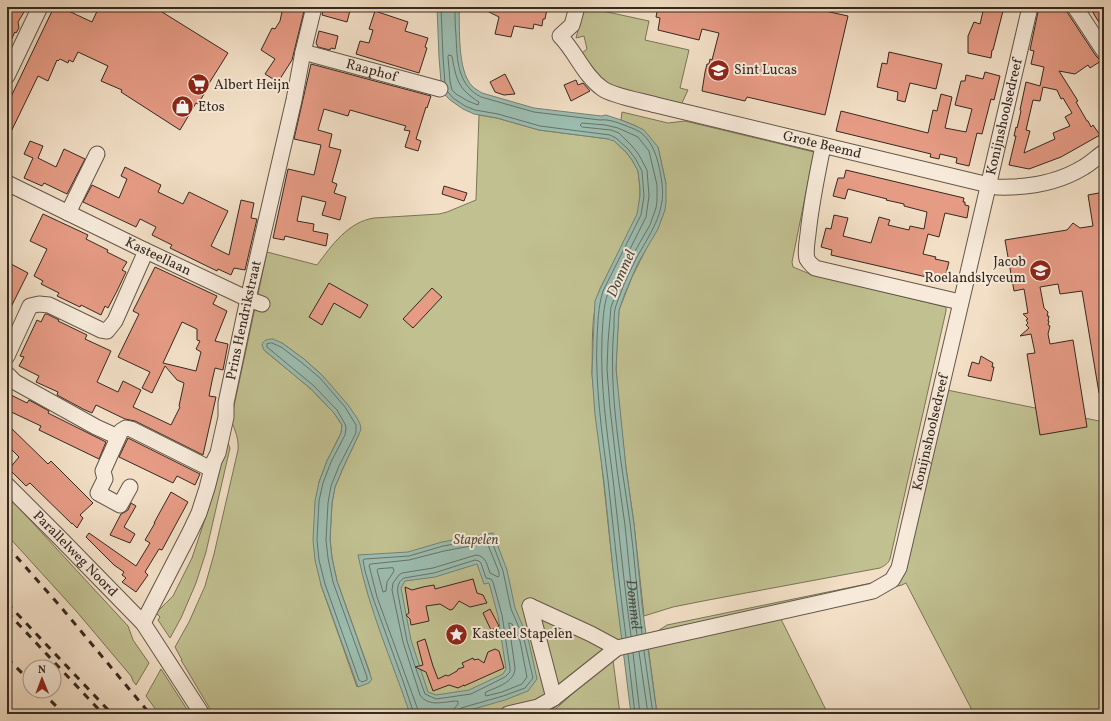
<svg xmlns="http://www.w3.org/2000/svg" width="1111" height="721" viewBox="0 0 1111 721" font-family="Vollkorn,serif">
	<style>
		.green { fill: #c1c091; stroke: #7a7458; fill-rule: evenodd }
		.water { fill: #9cbdb0; stroke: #728276; fill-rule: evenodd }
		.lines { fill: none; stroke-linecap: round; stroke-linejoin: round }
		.shore { stroke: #687368; stroke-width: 1 }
		.building { fill: #e69b85; stroke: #342920; fill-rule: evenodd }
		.minor-casing { stroke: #64564a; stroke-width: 17 }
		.minor { stroke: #f7eada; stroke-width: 15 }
		.rail { stroke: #342920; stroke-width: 3; stroke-dasharray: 7 7; stroke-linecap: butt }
		.labels { text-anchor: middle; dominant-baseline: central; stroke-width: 4; stroke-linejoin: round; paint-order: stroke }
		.street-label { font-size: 14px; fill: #342920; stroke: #f7eada }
		.poi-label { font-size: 14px; fill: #342920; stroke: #f7eada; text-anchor: start }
		.park-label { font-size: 14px; font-style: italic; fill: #574f3c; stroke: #f7eada }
		.water-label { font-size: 15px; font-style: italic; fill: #4e4e44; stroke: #f7eada }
	</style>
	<rect width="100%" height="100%" fill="#f2dfc6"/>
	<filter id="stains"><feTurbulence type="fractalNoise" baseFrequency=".005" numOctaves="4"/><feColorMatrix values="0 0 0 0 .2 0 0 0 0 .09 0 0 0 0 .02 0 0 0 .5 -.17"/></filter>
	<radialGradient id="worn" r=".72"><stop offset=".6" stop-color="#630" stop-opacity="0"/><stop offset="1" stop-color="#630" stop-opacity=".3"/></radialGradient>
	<!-- green -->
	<g class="green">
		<path d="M584 7 649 21 645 40 689 50 680 88 688 90 681 105 618 89 603 81 582 53 587 49 584 36 576 38Z"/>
		<path d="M622 112 668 123 685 121 814 152 792 262 793 267 810 274 946 307V311L890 559C888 564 884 566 880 568L703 601 673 607 644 616 634 524 626 468 619 407 616 369 617 342 619 310 632 277 647 247 666 184 658 147 636 126 621 120Z"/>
		<path d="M479 115 497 118 539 130 609 139 613 140 626 152 632 160 638 171 640 188V196L638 214 600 289C590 316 593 346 592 374L613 569 624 651 613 660 620 714H550L581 686 547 714H213L181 660H182L175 647 189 622 205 586 214 554 238 450C239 439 235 430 231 420L267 252 317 265C332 245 348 222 374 218L439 214 447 212 476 200ZM282 343 304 359 323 376 359 434 343 468 335 487 332 503 330 539 332 558 337 581 370 673 357 687 321 585 319 482 327 461 341 433 342 425 334 413 311 389 264 350Z"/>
		<path d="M947 390 1104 422V714H974L906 583 902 585 885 589 777 611 828 714H657L647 638 667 625 896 578Z"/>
		<path d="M226 441 228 443 230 448 206 552 196 583 181 618 170 638 158 620 160 617 156 613 173 596 192 558 214 492Z"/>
		<path d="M7 495 128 626 133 640 149 663 136 685 133 681 131 676 77 612 7 535Z"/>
		<path d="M161 669 190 714H159L146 696Z"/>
	</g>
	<!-- water -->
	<g class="water">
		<path d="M437 7H459C460 28 457 70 472 86 475 89 479 91 482 93L534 108 601 116 606 115 621 120 636 126 644 130 658 147 666 184V202L665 210 658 229 638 263 625 293 619 310 616 369 626 468 634 524 642 605 657 714H631L613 569 604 482 595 415 592 374 593 344 595 301 600 289 637 214 640 196V188L638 171 632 160 626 152 613 140 612 141 609 139 539 130 497 118 474 114 463 109 450 100 444 94 441 82 439 57Z"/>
		<path d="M273 339 282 343 304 359 323 376 348 405 357 418 360 424 361 429 359 434 343 468 335 487 332 503 330 539 332 558 337 581 371 677 372 679 369 683 358 687 321 585 315 560 313 540 315 501 319 482 327 461 341 433 342 425 334 413 311 389 264 350 262 345C263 340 268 339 273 339Z"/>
		<path d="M493 533 507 570 515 608 528 638 537 679 528 691 505 700 456 714H410C392 661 369 610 358 555L408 552 442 542ZM477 564 484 584 489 583 498 616 506 669 503 674 469 690 436 695 428 692 411 640 401 588 405 581 435 577Z"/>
	</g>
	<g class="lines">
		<!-- shore -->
		<g class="shore">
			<path d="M441 7 443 57 445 83"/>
			<path d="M455 7C455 16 455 26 456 35 457 59 457 85 481 97L534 112 600 120C608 119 616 122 624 125 629 127 635 129 640 132 655 142 660 167 662 184 666 213 649 235 636 259 630 271 624 283 620 295 618 300 616 305 615 309 614 315 614 321 614 327 608 392 621 459 630 523 635 560 637 597 642 634"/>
			<path d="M449 55 452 56C456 79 458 89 479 102L478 105 468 101 456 94 452 90 450 81 448 57Z"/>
			<path d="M448 92 453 98 465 106 475 110 498 114 540 126 610 135 616 138 628 149 635 158 642 171 644 196 641 215 603 291C598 307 598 322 597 338 595 386 602 433 608 480 614 533 619 585 626 637"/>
			<path d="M272 343 281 347 301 362 320 378 345 407 356 425V433L339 466 331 486 328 503 326 540 328 558 333 582 367 677V680L362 682 359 680 325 584 319 560 317 540 319 501 323 483 331 462 345 435 346 428 345 424 337 410 314 386 267 347V344Z"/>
			<path d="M393 568 394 571 387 582 386 591 383 592 377 570 378 569Z"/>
			<path d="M509 623 512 624 520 641 527 677 522 684 502 692 486 696 485 694 486 692C497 687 515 682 515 668L509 625Z"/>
			<path id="s1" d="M631 636C624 584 619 532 613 479 607 432 600 385 602 337 603 322 603 307 608 293L646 217 649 196 647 170 639 155 632 146 619 133 611 130 582 127 580 125 582 123 605 125 618 128 638 137 649 151 657 185V201L656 208 650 225 631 258 624 273 611 307 608 342 607 369 610 408 617 469 625 525 633 606 637 635"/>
			<path d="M644 651 653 714"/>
			<path d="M639 652 648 714"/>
			<path d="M633 653 640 714"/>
			<path d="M628 654 635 714"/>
			<path d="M415 666 407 641 398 594C397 587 398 582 404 578L434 573 475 560 479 561 481 563 486 578 491 579 493 582 502 615 510 668V672L505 677 471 694 436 699 425 694 416 669"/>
			<path d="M414 714 403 681 373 598 365 571 363 560 365 559 409 556 443 546 489 538 491 539 503 571 511 609 524 639 533 678 525 688 503 696 461 708 459 710 458 714"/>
			<path d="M419 714 418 710 377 597 369 565 371 564 409 560 444 551 486 543 488 545 499 572V576L498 577 490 573C487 565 486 556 476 555L433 568 402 573 399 575 393 583 392 590 403 642 420 695C429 708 445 701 458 701V704L454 709 453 714"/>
		</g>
	</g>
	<!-- building -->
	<g class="building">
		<path d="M7 7H27L18 22 19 28 16 33 15 32 7 48Z"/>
		<path d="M54 7H60L92 22 99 7H154L228 53 203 93 204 94 198 104 196 103 180 130 121 92 122 90 101 81 108 66 78 52 73 62 69 60 68 63 60 59 58 61 57 60 48 81 38 76 7 140V105Z"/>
		<path d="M283 7H305L292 60 278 82 265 74 275 59 261 50 272 28 275 29 280 21Z"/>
		<path d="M324 7H351L347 22 322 15Z"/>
		<path d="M479 7H535L547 9 545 19H543L542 26 534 24 533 29 514 26 511 37 495 34 499 17Z"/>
		<path d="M658 7H817L816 9 848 16 825 115 747 97 745 101 702 91 705 72 707 64H709L710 59 712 60 719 33 702 29 699 40 658 30 660 18 656 17Z"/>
		<path d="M984 7H1004L993 50H992L991 58 968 53V36L974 22 980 24Z"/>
		<path d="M1039 7H1066L1067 12 1096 56 1101 61 1090 68 1088 65 1075 74 1059 71 1078 101 1076 102 1087 121H1088L1091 127 1093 125 1100 135 1061 157 1029 169 1009 165 1016 136H1014L1016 127 1017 128 1021 111 1020 110 1026 82 1040 86 1044 67 1031 64 1034 51 1030 50ZM1043 87 1057 90 1061 99 1063 98 1072 113 1065 117 1070 126 1053 133 1055 139 1024 153 1030 131 1026 130 1033 100 1040 101Z"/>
		<path d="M1090 7H1104V30L1095 16Z"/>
		<path d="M375 11 408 22 405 31 428 38 425 47 427 48 419 73 356 54 360 41 369 43 373 30 369 29Z"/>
		<path d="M319 31 338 36 335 49 331 48 330 50 318 47 316 43Z"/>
		<path d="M889 52 942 64 936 89 910 83 905 102 897 100 898 92 877 87 882 63 887 64Z"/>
		<path d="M311 64 431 96 427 108 426 107 416 139 421 141 418 151 405 147 410 131 404 130 406 126 350 110 348 116 324 109 318 130 332 134 329 147 341 150 332 182 337 184 334 193 346 197 340 220 322 215 326 202 302 196 297 221 314 224 313 231 328 234 326 246 285 236 284 240 273 238 288 169 314 175 321 145 294 139Z"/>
		<path d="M985 72 1000 76 994 100 991 99 982 134 977 133 969 166 956 163 957 158 940 154 939 159 930 157 931 154 836 131 841 111 928 133 933 110 937 111 941 94 952 97 945 128 966 132 972 109 955 105 961 81H965L966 75 983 79Z"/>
		<path d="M505 74 515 94 504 95 495 92 490 82Z"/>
		<path d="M576 80 578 85 583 83 590 91 571 101 564 85Z"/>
		<path d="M30 141 43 146 38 158 56 167 64 149 85 159 67 194 44 183 42 186 24 178 33 158 24 154Z"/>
		<path d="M125 167 161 185 158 192 183 204 189 192 228 211 211 246 229 255 241 200 254 203 251 218 257 219 245 270 234 268 231 275 218 269 217 271 170 248 172 245 152 235 156 227 140 219 136 227 83 202 92 185 119 198 127 179 121 176Z"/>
		<path d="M846 170 964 198 963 202H965V205L969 206 967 218 945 213 939 237 928 234 923 254 936 257 935 259 949 262 944 281 831 255 832 250 821 247 826 228 831 229 834 215 848 218 843 236 871 243 879 217 890 220 888 225 909 230 910 226 924 229 927 212 904 206V204L886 200 887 199 848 189 845 199 833 196 838 178H844Z"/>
		<path d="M444 186 467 193 464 201 442 194Z"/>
		<path d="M1104 192V243H1102L1104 254V392L1099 393 1082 291 1060 294 1058 284 1040 287 1044 308 1048 312 1047 316H1049L1048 321H1049L1048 325 1050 326 1048 334 1050 344 1073 340 1087 427 1040 435 1027 354 1035 353 1031 334 1020 336 1029 328 1026 325 1028 323 1026 320 1028 319 1023 314 1028 313 1024 289 1014 291 1005 240 1067 230 1073 223 1080 228 1093 226 1088 195Z"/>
		<path d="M43 214 88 235 86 239 108 250 107 252 127 262 122 270 126 272 117 291 108 308 105 306 101 315 81 305 80 307 57 296 59 293 41 284 43 281 34 276 47 249 30 241Z"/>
		<path d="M11 264 28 273 7 315V272Z"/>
		<path d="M155 267 217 296 213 304 227 311 215 341 228 344 223 370 215 368 212 381 209 396 216 397 203 455 135 421 125 419 96 405 92 413 83 409 57 395 58 392 36 382 39 376 19 366 24 357 20 356 37 320 41 322 45 314H47L59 320 58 321 87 335 85 339 111 351 97 382 118 392 123 381 141 390 133 407 171 425 180 407 179 406 184 383 177 380 165 366 152 393 142 388 150 372 118 357 139 314 133 311ZM182 322 197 329V340L200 341 196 349 201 352 196 371 163 363Z"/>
		<path d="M329 283 368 305 360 318 334 303 322 325 309 317Z"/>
		<path d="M432 288 442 297 413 328 403 319Z"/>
		<path d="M981 356 993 363 992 367H994L991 381 968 376 972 362 979 364Z"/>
		<path d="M7 393 27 403 29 400 49 411 48 413 106 442 99 459 39 430 41 426 7 410Z"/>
		<path d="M7 424 48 464 51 461 93 503 80 515 83 518 77 528 72 523V524L30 483 26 486 9 469 19 457 7 445Z"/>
		<path d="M128 438 200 474 195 485 177 476 173 483 119 457Z"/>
		<path d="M171 492 188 502 162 550 159 549 145 572 148 575 136 592 122 582 126 578 122 575 124 572 114 565 86 537 89 533 136 566 150 543 145 540 155 523H154Z"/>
		<path d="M131 503 136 506 124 527 135 534 130 543 110 535 121 514 125 512 128 510Z"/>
		<path d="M473 579 477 593 483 595 487 603 470 607 459 601 453 609 450 610 440 604 426 606 429 621 411 625 410 619 406 615 409 613 405 587 412 590 423 587 434 585 435 589Z"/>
		<path d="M490 609 499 626 491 630 483 613Z"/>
		<path d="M425 639 433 666 438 679 446 675 448 676 457 671 458 669 464 667 462 663 473 658 474 660 478 659 484 663 488 652 495 649 499 651 504 668 464 686V685L458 688 449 685 433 691 426 672 415 667 423 665 417 642Z"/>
	</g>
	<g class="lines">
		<defs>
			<g id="minor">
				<path id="s2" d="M577 7 572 25 560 36C576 52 584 76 603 89 613 96 642 101 656 105L997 187C1027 188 1058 183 1084 167 1091 163 1097 157 1104 152"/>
				<path d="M1075 7 1104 51"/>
				<path id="s3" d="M303 52 440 89"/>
				<path d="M7 76 40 7"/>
				<path d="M823 146C817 175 811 204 808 234 807 242 805 251 807 259 809 263 812 265 815 268L960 302"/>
				<path id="s4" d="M7 183 140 248 248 299 262 304"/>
				<path d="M68 213 97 154"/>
				<path d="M7 356 30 306 39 304 49 305 101 330 107 331 115 321 146 251"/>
				<path d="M7 374 15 382 96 427 118 437"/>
				<path id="s5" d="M7 485 60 538 143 623 202 714"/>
				<path d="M130 487 120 505 98 493 105 479 103 471 121 431 126 428 131 429 211 469"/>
				<path d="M530 606 591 634 617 648"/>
				<path d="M530 606 554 698"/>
				<path id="s6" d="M143 623 190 532 199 513 207 488 214 461 218 453 226 417V403L248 299 294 100 303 52 314 7"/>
				<path id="s7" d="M508 714 538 707 554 698 617 648 873 591 892 580 899 568 1030 7"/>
			</g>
		</defs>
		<!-- minor casing -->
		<use href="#minor" class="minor-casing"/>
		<!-- minor -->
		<use href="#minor" class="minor"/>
		<!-- rail -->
		<g class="rail">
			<path d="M7 546 60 606 150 714"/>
			<path d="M7 603 112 714"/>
			<path d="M7 612 103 714"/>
			<path d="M7 658 30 681"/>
			<path d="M41 691 64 714"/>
		</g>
	</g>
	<!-- icons -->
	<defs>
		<symbol id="university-disc" viewBox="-11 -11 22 22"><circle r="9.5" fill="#8f2418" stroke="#f7eada"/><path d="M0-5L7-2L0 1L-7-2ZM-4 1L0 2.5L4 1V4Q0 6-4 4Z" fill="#fff"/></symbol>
		<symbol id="supermarket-disc" viewBox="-11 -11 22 22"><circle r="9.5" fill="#8f2418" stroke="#f7eada"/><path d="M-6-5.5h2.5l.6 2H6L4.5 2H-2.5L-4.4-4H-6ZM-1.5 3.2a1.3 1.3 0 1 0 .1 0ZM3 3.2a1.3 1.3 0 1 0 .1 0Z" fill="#fff"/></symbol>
		<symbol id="shop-disc" viewBox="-11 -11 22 22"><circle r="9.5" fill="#8f2418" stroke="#f7eada"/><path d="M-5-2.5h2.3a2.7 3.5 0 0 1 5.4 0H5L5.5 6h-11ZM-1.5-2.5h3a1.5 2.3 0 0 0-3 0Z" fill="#fff"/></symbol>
		<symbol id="school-disc" viewBox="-11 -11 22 22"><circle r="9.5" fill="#8f2418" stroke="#f7eada"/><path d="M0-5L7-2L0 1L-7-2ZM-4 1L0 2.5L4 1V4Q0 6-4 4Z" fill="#fff"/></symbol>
		<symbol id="sight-disc" viewBox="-11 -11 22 22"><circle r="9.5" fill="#8f2418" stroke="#f7eada"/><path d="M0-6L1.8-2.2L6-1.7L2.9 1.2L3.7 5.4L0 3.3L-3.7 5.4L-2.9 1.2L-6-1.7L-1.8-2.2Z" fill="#fff"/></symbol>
	</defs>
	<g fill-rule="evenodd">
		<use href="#university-disc" x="706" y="58" width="25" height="25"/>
		<use href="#supermarket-disc" x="186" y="72" width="25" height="25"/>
		<use href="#shop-disc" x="170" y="94" width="25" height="25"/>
		<use href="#school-disc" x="1028" y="258" width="25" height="25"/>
		<use href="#sight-disc" x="444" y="622" width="25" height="25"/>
	</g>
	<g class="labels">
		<!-- street labels -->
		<g class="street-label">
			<text stroke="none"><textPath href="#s3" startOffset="71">Raaphof</textPath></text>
			<text stroke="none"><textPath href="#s7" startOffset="891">Konijnshoolsedreef</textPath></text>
			<text stroke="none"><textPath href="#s2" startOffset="330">Grote Beemd</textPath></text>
			<text stroke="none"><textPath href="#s4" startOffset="168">Kasteellaan</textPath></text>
			<text stroke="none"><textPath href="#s6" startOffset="322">Prins Hendrikstraat</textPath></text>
			<text stroke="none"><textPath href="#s7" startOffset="567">Konijnshoolsedreef</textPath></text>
			<text stroke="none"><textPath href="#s5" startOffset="97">Parallelweg Noord</textPath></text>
		</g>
		<!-- poi labels -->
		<g class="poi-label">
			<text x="734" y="70">Sint Lucas</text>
			<text x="214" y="85">Albert Heijn</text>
			<text x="198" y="107">Etos</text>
			<text x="1026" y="262" text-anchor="end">Jacob<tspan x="1026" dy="16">Roelandslyceum</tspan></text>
			<text x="472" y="634">Kasteel Stapelen</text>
		</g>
		<!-- park labels -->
		<g class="park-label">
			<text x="476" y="540">Stapelen</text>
		</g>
		<!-- water labels -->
		<g class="water-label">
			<text transform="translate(622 274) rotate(-66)">Dommel</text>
			<text stroke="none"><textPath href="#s1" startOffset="1110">Dommel</textPath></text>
		</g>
	</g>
	<!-- margin -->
	<rect width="1111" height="721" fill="none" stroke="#f2dfc6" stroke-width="24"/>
	<rect x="8" y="8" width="1095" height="705" fill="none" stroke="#342920" stroke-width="2"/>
	<rect x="12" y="12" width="1087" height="697" fill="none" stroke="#342920"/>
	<!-- north arrow -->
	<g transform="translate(42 679) rotate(359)"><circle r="19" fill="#f7eada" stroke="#a99d90"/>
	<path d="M0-3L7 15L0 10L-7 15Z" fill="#8f2418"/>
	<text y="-6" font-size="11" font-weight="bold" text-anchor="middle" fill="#342920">N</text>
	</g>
	<rect width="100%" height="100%" filter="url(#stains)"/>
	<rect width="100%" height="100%" fill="url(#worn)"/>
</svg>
